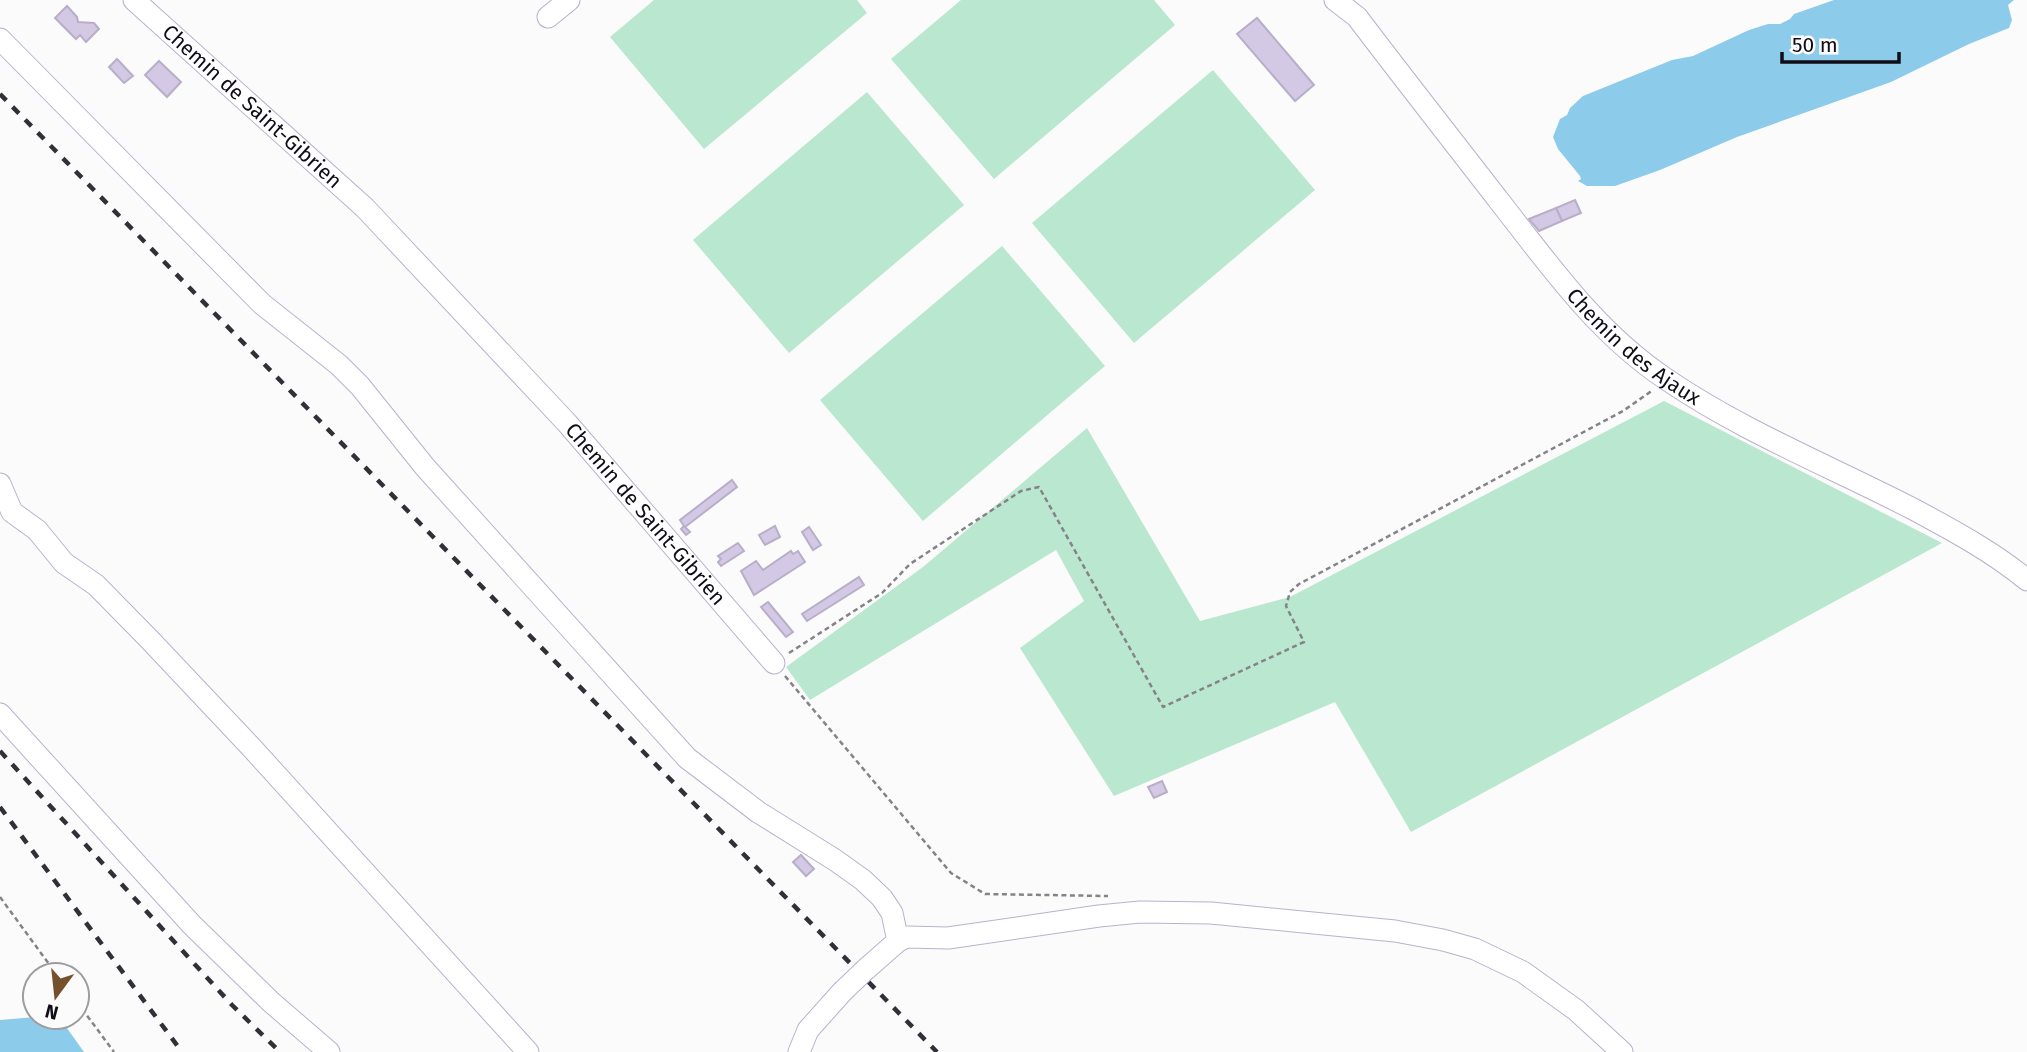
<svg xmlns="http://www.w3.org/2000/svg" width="2027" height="1052" viewBox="0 0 2027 1052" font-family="'Fira Sans',sans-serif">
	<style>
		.green { fill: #bae7d0 }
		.water { fill: #8dcbeb }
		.building { fill: #d3c9e5; stroke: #b8aec9; stroke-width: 2 }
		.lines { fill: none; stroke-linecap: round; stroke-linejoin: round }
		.minor-casing { stroke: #bbb1cd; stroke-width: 23 }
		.path { stroke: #858388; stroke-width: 2.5; stroke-dasharray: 5 3.5; stroke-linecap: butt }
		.minor { stroke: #fff; stroke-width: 21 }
		.rail { stroke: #322f37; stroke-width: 4.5; stroke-dasharray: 9 9; stroke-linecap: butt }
		.minor-bridge-casing { stroke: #bbb1cd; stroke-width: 23; stroke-linecap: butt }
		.minor-bridge { stroke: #fff; stroke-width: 21 }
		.labels { text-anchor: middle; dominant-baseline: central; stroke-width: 7; stroke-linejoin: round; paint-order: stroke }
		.street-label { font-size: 21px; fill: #100d16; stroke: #fbfbfb }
	</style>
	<rect width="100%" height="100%" fill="#fbfbfb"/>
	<!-- green -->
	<g class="green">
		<path d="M654 0H857L867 13 704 149 610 37Z"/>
		<path d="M961 0H1154L1175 25 994 179 891 59Z"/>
		<path d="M1213 70 1315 190 1134 343 1032 223Z"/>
		<path d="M867 92 964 205 789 353 693 240Z"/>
		<path d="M1002 246 1105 366 923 521 820 400Z"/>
		<path d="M1664 401 1942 543 1411 832 1335 702 1114 796 1020 648 1084 601 1056 550 810 700 786 667 923 567 1087 428 1200 621 1290 597Z"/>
	</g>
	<!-- water -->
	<g class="water">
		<path d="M1834 0H2014L2008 5 2012 20 2009 28 1969 44 1891 82 1737 137 1660 170 1615 186H1587L1578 181 1581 179 1580 176 1558 149 1553 137 1560 119 1567 115 1570 108 1583 96 1672 60 1693 56 1749 30 1768 24H1780L1790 19 1794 14Z"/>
		<path d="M35 1017H59L84 1052H0V1020Z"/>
	</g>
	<!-- building -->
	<g class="building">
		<path d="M67 6 77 17 78 22 94 23 99 29 86 42 80 35 76 39 55 18Z"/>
		<path d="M1257 18 1314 85 1295 101 1237 34Z"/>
		<path d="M117 59 133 76 124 83 109 67Z"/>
		<path d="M159 61 181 82 167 97 145 75Z"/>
		<path d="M1575 200 1581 213 1562 221 1556 208Z"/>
		<path d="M1556 208 1562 221 1539 231 1529 219Z"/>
		<path d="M732 480 737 487 685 527 690 532 686 535 681 529 684 526 680 520Z"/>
		<path d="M775 526 780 537 765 545 759 535Z"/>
		<path d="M809 527 821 545 813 550 802 532Z"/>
		<path d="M738 543 744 551 721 566 718 562 721 559 718 556Z"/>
		<path d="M791 551 793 554 798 551 805 562 754 595 741 571 756 561 763 570Z"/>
		<path d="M859 577 864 585 807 621 802 614Z"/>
		<path d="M768 602 793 632 786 637 761 607Z"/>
		<path d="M1162 781 1167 792 1154 798 1148 787Z"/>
		<path d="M801 855 814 869 806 876 793 862Z"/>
	</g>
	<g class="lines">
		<defs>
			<g id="minor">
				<path id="s1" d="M134 0 365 208 567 423 774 663"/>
				<path id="s2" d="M1335 0 1357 17C1404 79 1452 140 1500 202 1550 266 1597 333 1666 379 1740 430 1834 468 1915 510 1954 531 1993 552 2027 580"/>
				<path d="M548 17 569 0"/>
				<path d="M0 39 262 304 339 365 360 386 425 467 687 758 758 812 835 860 863 880 882 898 892 913 898 941 865 970"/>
				<path d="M0 484 12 512 37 530 64 563 96 585 150 640 251 747 528 1052"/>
				<path d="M0 714 192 925 271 1002 329 1052"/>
				<path d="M898 941 907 937 948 938 1099 916 1140 912 1211 913 1395 931 1443 940 1475 949 1523 972 1576 1010 1622 1052"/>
				<path d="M799 1052 808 1030 842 992"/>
			</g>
		</defs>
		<!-- minor casing -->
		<use href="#minor" class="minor-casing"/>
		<!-- path -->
		<g class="path">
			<path d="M789 653 882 593 910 564 1021 491 1039 487 1163 707 1304 642 1286 606 1290 592 1299 584 1623 411 1653 390"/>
			<path d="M785 676 951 873 985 894 1108 896"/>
			<path d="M0 897 57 975"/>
			<path d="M77 1002 114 1052"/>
		</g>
		<!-- minor -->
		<use href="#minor" class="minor"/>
		<!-- rail -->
		<g class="rail">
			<path d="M0 94 937 1052"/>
			<path d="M0 751 232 1005 280 1052"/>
			<path d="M0 807 182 1052"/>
		</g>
		<defs>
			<path id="minor-bridge" d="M842 992 865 970"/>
		</defs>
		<!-- minor-bridge casing -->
		<use href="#minor-bridge" class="minor-bridge-casing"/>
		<!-- minor-bridge -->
		<use href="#minor-bridge" class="minor-bridge"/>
	</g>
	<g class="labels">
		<!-- street labels -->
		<g class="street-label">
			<text stroke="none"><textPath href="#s1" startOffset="159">Chemin de Saint-Gibrien</textPath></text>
			<text stroke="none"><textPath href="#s2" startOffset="460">Chemin des Ajaux</textPath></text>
			<text stroke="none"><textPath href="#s1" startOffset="726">Chemin de Saint-Gibrien</textPath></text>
		</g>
	</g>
	<!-- north arrow -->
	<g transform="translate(56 996) rotate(195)"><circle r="33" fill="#fbfbfb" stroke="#9d9c9f" stroke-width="2"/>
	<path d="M0-5L12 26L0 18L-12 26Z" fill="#75512b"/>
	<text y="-10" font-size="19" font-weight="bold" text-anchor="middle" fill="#100d16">N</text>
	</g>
	<!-- scale -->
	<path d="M1782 52v10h117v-10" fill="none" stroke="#100d16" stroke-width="3.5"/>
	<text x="1792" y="52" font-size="21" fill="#100d16" stroke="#fbfbfb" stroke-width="5" paint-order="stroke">50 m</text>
</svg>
